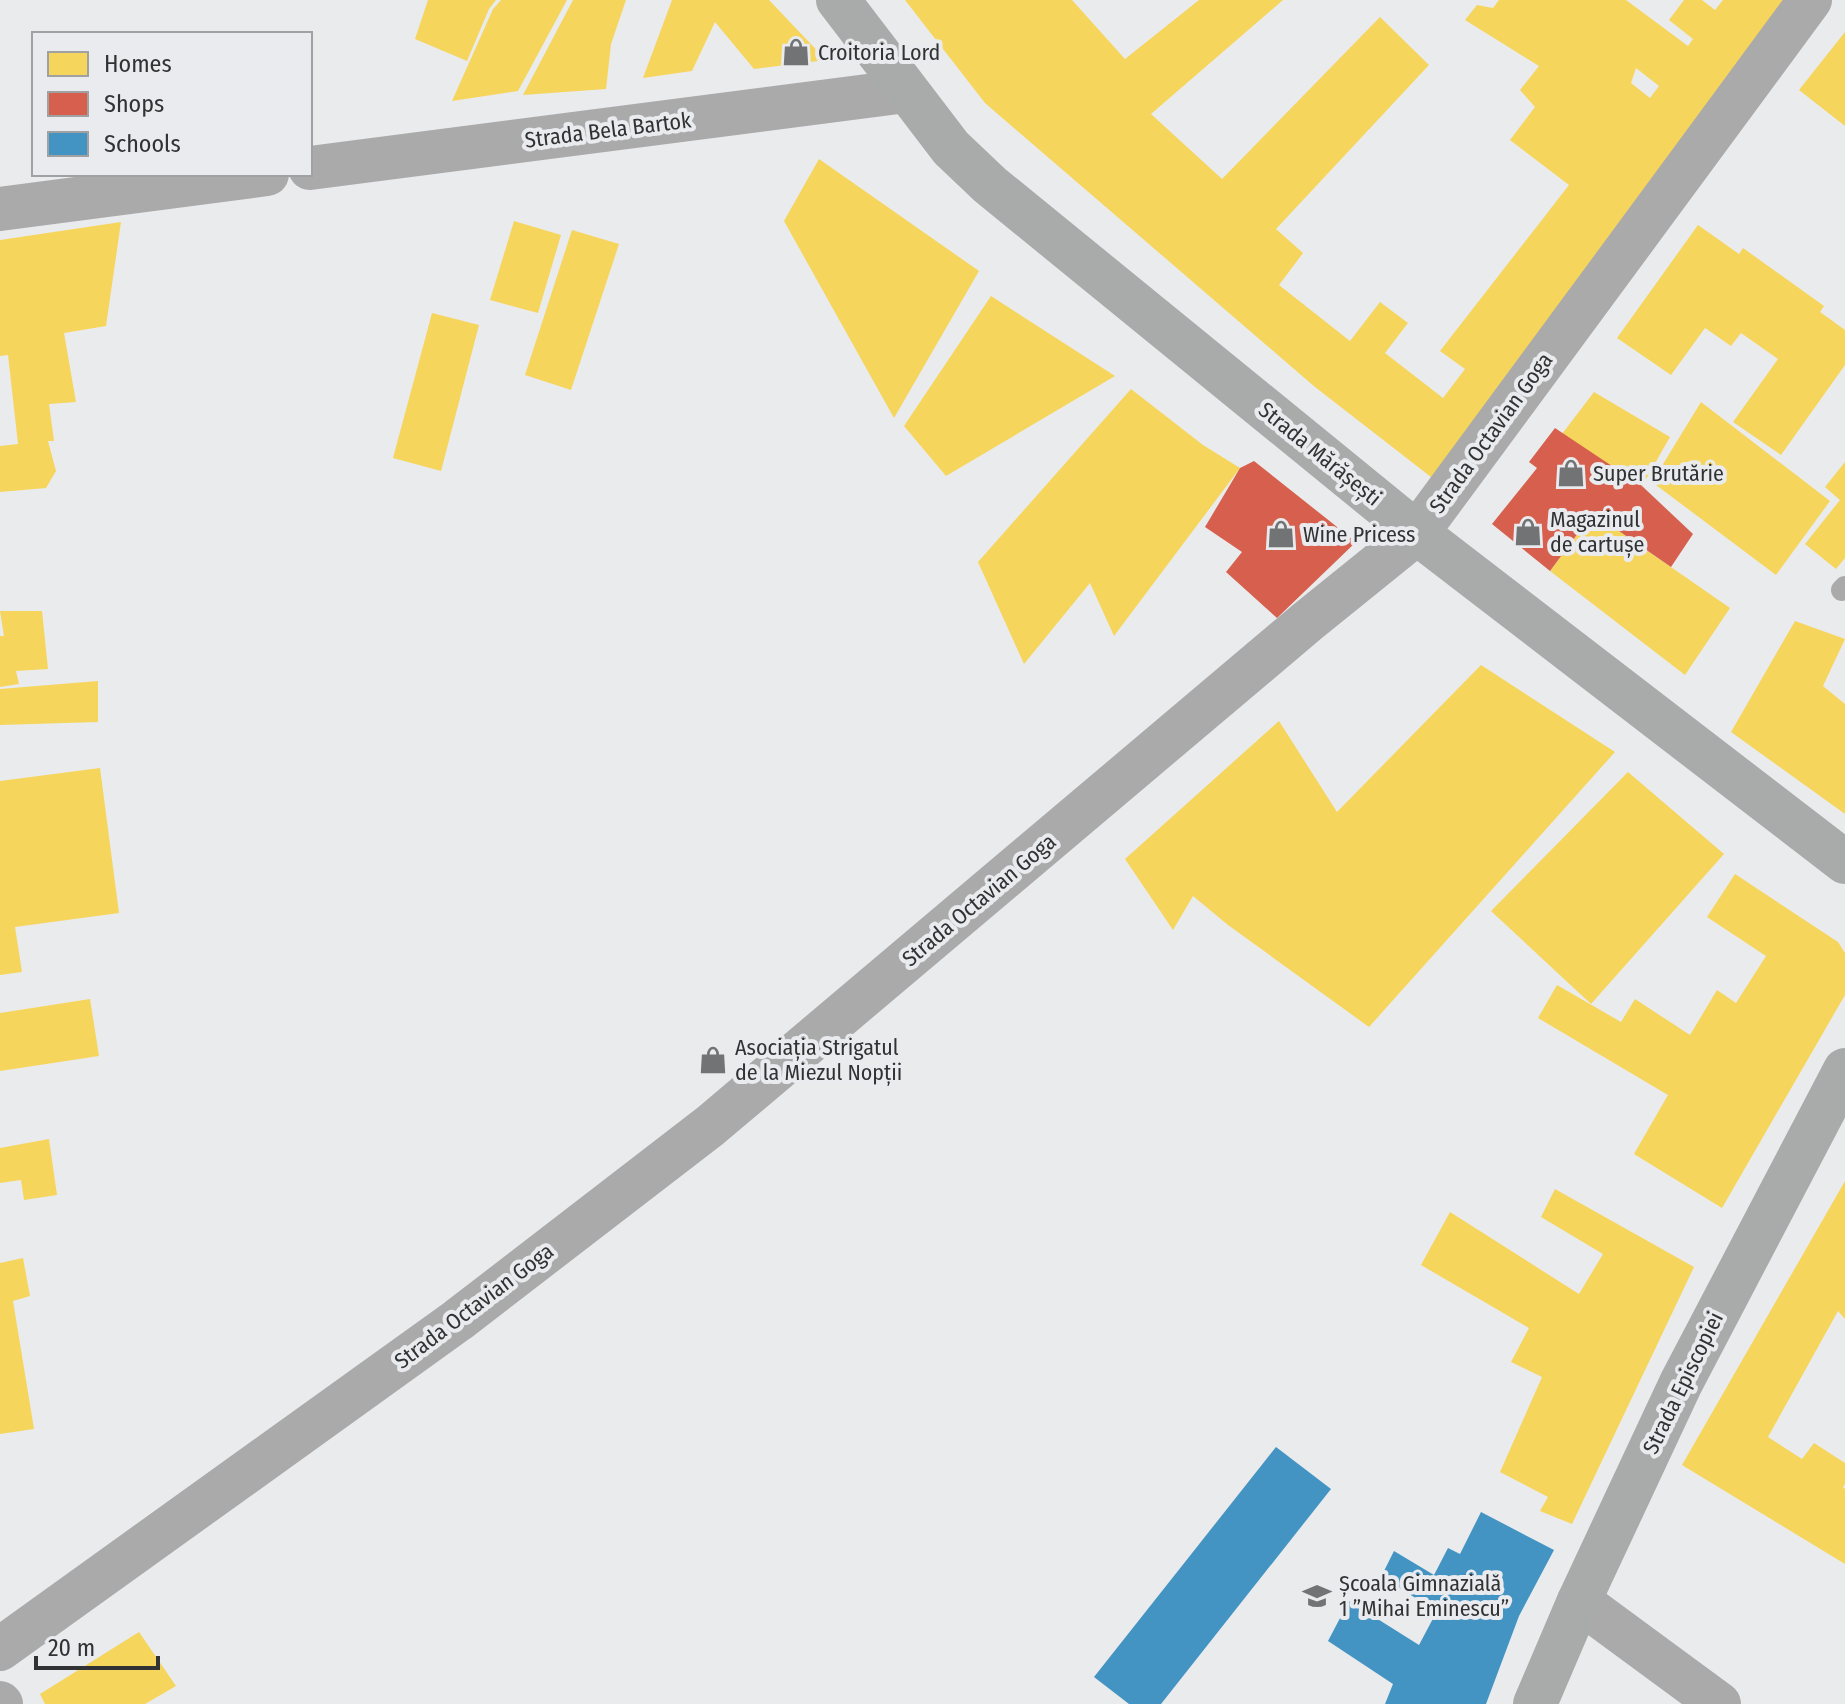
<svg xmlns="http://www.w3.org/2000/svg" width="1845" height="1704" viewBox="0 0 1845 1704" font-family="'Fira Sans Condensed',sans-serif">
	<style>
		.homes { fill: #f6d55c; fill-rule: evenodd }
		.shops { fill: #d6604d }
		.schools { fill: #4393c3 }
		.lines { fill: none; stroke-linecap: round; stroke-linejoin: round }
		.lane { stroke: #aaaaab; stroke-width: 22 }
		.street { stroke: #aaaaab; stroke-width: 44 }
		.secondary { stroke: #a9aaaa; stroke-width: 44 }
		.labels { text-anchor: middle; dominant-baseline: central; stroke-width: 8; stroke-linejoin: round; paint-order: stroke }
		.poi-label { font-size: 22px; fill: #313233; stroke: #e9ebee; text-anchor: start }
		.street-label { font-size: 22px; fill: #313233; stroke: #e9ebee }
	</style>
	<rect width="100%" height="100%" fill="#eaebed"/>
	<!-- homes -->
	<g class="homes">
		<path d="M428 0H496L489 9 467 61 415 39Z"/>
		<path d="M501 0H567L518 91 452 101 493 9Z"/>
		<path d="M573 0H626L611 44 606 89 523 95Z"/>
		<path d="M672 0H769L826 60 754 69 715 22 692 71 643 78Z"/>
		<path d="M905 0H1072L1125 59 1199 0H1283L1151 114 1222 179 1380 17 1429 65 1276 229 1303 253 1279 285 1350 341 1380 302 1408 323 1385 353 1443 398 1465 369 1440 351 1569 185 1510 140 1535 107 1520 90 1539 66 1465 20 1477 5 1493 8 1499 0H1626L1688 46 1693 39 1669 20 1684 0H1702L1715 10 1723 0H1791L1440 484 1315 387 985 103ZM1636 68 1659 86 1650 98 1631 83Z"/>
		<path d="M1845 32V126L1799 90Z"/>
		<path d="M819 159 979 271 894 418 784 221Z"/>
		<path d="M514 221 561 235 538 313 490 300Z"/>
		<path d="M121 222 106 326 64 333 76 402 49 404 54 441H48L56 471 46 488 0 492V446L18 444 8 355 0 356V240Z"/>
		<path d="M1698 225 1739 254 1743 248 1824 306 1820 312 1845 330V365L1781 455 1733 422 1778 359 1741 333 1731 346 1705 328 1671 375 1617 338Z"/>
		<path d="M572 230 619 244 571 390 525 375Z"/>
		<path d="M991 296 1115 376 946 476 904 426Z"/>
		<path d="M432 313 479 325 441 471 393 458Z"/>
		<path d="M1131 389 1203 445 1240 468 1114 636 1090 583 1024 664 978 562Z"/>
		<path d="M1594 392 1670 437 1642 486 1562 434Z"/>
		<path d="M1701 402 1830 501 1776 575 1652 482Z"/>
		<path d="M1845 462V558L1836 569 1805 544 1840 500 1825 487Z"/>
		<path d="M1593 513 1730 608 1685 675 1550 571Z"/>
		<path d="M0 611H42L48 669 16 671 19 684 0 687V636H4Z"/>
		<path d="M1795 621 1845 639 1823 686 1845 704V814L1731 732Z"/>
		<path d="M1481 665 1615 752 1369 1027 1228 925 1193 896 1173 930 1125 859 1279 721 1337 812Z"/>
		<path d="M98 681V722L0 725V689Z"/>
		<path d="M100 768 119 913 15 927 22 972 0 975V781Z"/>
		<path d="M1628 772 1724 854 1591 1004 1491 911Z"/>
		<path d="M1735 874 1838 942 1845 953V995L1722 1208 1634 1154 1668 1095 1538 1018 1557 985 1621 1022 1635 999 1690 1035 1717 990 1736 1003 1766 956 1707 917Z"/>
		<path d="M90 999 99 1056 0 1071V1013Z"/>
		<path d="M49 1139 57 1195 24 1200 21 1180 0 1183V1148Z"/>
		<path d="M1845 1181V1319L1838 1311 1768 1437 1802 1459 1814 1443 1845 1463V1484L1843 1487 1845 1489V1564L1682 1465Z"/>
		<path d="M1555 1189 1694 1267 1572 1524 1540 1511 1548 1497 1500 1472 1542 1377 1511 1362 1529 1328 1421 1265 1450 1212 1579 1294 1603 1254 1541 1217Z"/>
		<path d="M23 1258 30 1296 13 1301 34 1429 0 1434V1263Z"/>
		<path d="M139 1632 176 1686 145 1704H45L40 1694Z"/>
	</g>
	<!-- shops -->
	<g class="shops">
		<path d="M1555 428 1642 486 1693 534 1671 567 1593 513 1550 571 1492 524 1537 468 1529 462Z"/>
		<path d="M1254 461 1356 542 1277 618 1226 572 1242 552 1205 527 1240 468Z"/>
	</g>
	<!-- schools -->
	<g class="schools">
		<path d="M1276 1447 1331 1489 1161 1704H1129L1094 1677Z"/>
		<path d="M1481 1512 1554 1550 1519 1616 1486 1704H1385L1393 1684 1328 1641 1349 1601 1419 1645 1437 1611 1381 1577 1394 1551 1434 1575 1448 1548 1460 1554Z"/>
	</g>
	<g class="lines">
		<!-- lane -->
		<path class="lane" d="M1842 590 1845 587"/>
		<!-- street -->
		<g class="street">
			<path d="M310 168 906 91"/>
			<path d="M0 209 267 174"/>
			<path d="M1579 1601 1719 1704"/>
			<path d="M0 1649 458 1320 710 1126 1308 621 1417 533 1810 0"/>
			<path d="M0 1703 1 1704"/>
		</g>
		<!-- secondary -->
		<g class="secondary">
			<path d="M838 0 951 148 990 185 1417 533 1845 862"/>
			<path d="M1535 1704 1579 1601 1681 1383 1845 1070"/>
		</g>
	</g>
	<!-- icons -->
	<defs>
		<symbol id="shop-bare" viewBox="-9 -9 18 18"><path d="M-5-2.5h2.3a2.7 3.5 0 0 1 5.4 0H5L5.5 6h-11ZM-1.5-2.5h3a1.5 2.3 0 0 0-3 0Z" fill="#727374" stroke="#e9ebee" stroke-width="2.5" paint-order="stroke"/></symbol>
		<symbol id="school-bare" viewBox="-9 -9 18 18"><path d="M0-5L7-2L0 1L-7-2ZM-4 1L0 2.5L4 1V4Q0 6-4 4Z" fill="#727374" stroke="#e9ebee" stroke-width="2.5" paint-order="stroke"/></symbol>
	</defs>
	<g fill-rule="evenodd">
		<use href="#shop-bare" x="776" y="32" width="40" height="40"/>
		<use href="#shop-bare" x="1551" y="453" width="40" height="40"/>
		<use href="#shop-bare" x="1508" y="512" width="40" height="40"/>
		<use href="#shop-bare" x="1261" y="514" width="40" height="40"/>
		<use href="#shop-bare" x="693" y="1040" width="40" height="40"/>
		<use href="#school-bare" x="1297" y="1576" width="40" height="40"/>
	</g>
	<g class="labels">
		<!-- poi labels -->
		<g class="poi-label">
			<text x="818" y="52">Croitoria Lord</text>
			<text x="1593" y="473">Super Brutărie</text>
			<text x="1550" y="519">Magazinul<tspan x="1550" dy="25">de cartușe</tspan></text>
			<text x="1303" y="534">Wine Pricess</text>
			<text x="735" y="1047">Asociația Strigatul<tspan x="735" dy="25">de la Miezul Nopții</tspan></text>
			<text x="1339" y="1583">Școala Gimnazială<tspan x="1339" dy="25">1 ”Mihai Eminescu”</tspan></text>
		</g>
		<!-- street labels -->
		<g class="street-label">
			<text transform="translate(608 130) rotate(-7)">Strada Bela Bartok</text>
			<text transform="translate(1491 433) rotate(-54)">Strada Octavian Goga</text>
			<text transform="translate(1320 454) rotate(39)">Strada Mărășești</text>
			<text transform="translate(979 900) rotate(-40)">Strada Octavian Goga</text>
			<text transform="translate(474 1306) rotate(-37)">Strada Octavian Goga</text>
			<text transform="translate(1683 1383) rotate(-64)">Strada Episcopiei</text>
		</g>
	</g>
	<!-- legend -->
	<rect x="32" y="32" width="280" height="144" fill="#e9ebee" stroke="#9fa1a3" stroke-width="2"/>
	<rect x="48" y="52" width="40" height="24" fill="#f6d55c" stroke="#9fa1a3" stroke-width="2"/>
	<text x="104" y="72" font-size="24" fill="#313233">Homes</text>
	<rect x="48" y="92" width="40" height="24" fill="#d6604d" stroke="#9fa1a3" stroke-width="2"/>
	<text x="104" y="112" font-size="24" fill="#313233">Shops</text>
	<rect x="48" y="132" width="40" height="24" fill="#4393c3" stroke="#9fa1a3" stroke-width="2"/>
	<text x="104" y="152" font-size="24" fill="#313233">Schools</text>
	<!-- scale -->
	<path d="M36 1656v12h122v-12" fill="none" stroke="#313233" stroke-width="4"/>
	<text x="48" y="1656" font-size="24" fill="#313233" stroke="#e9ebee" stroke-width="6" paint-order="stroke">20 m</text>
</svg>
